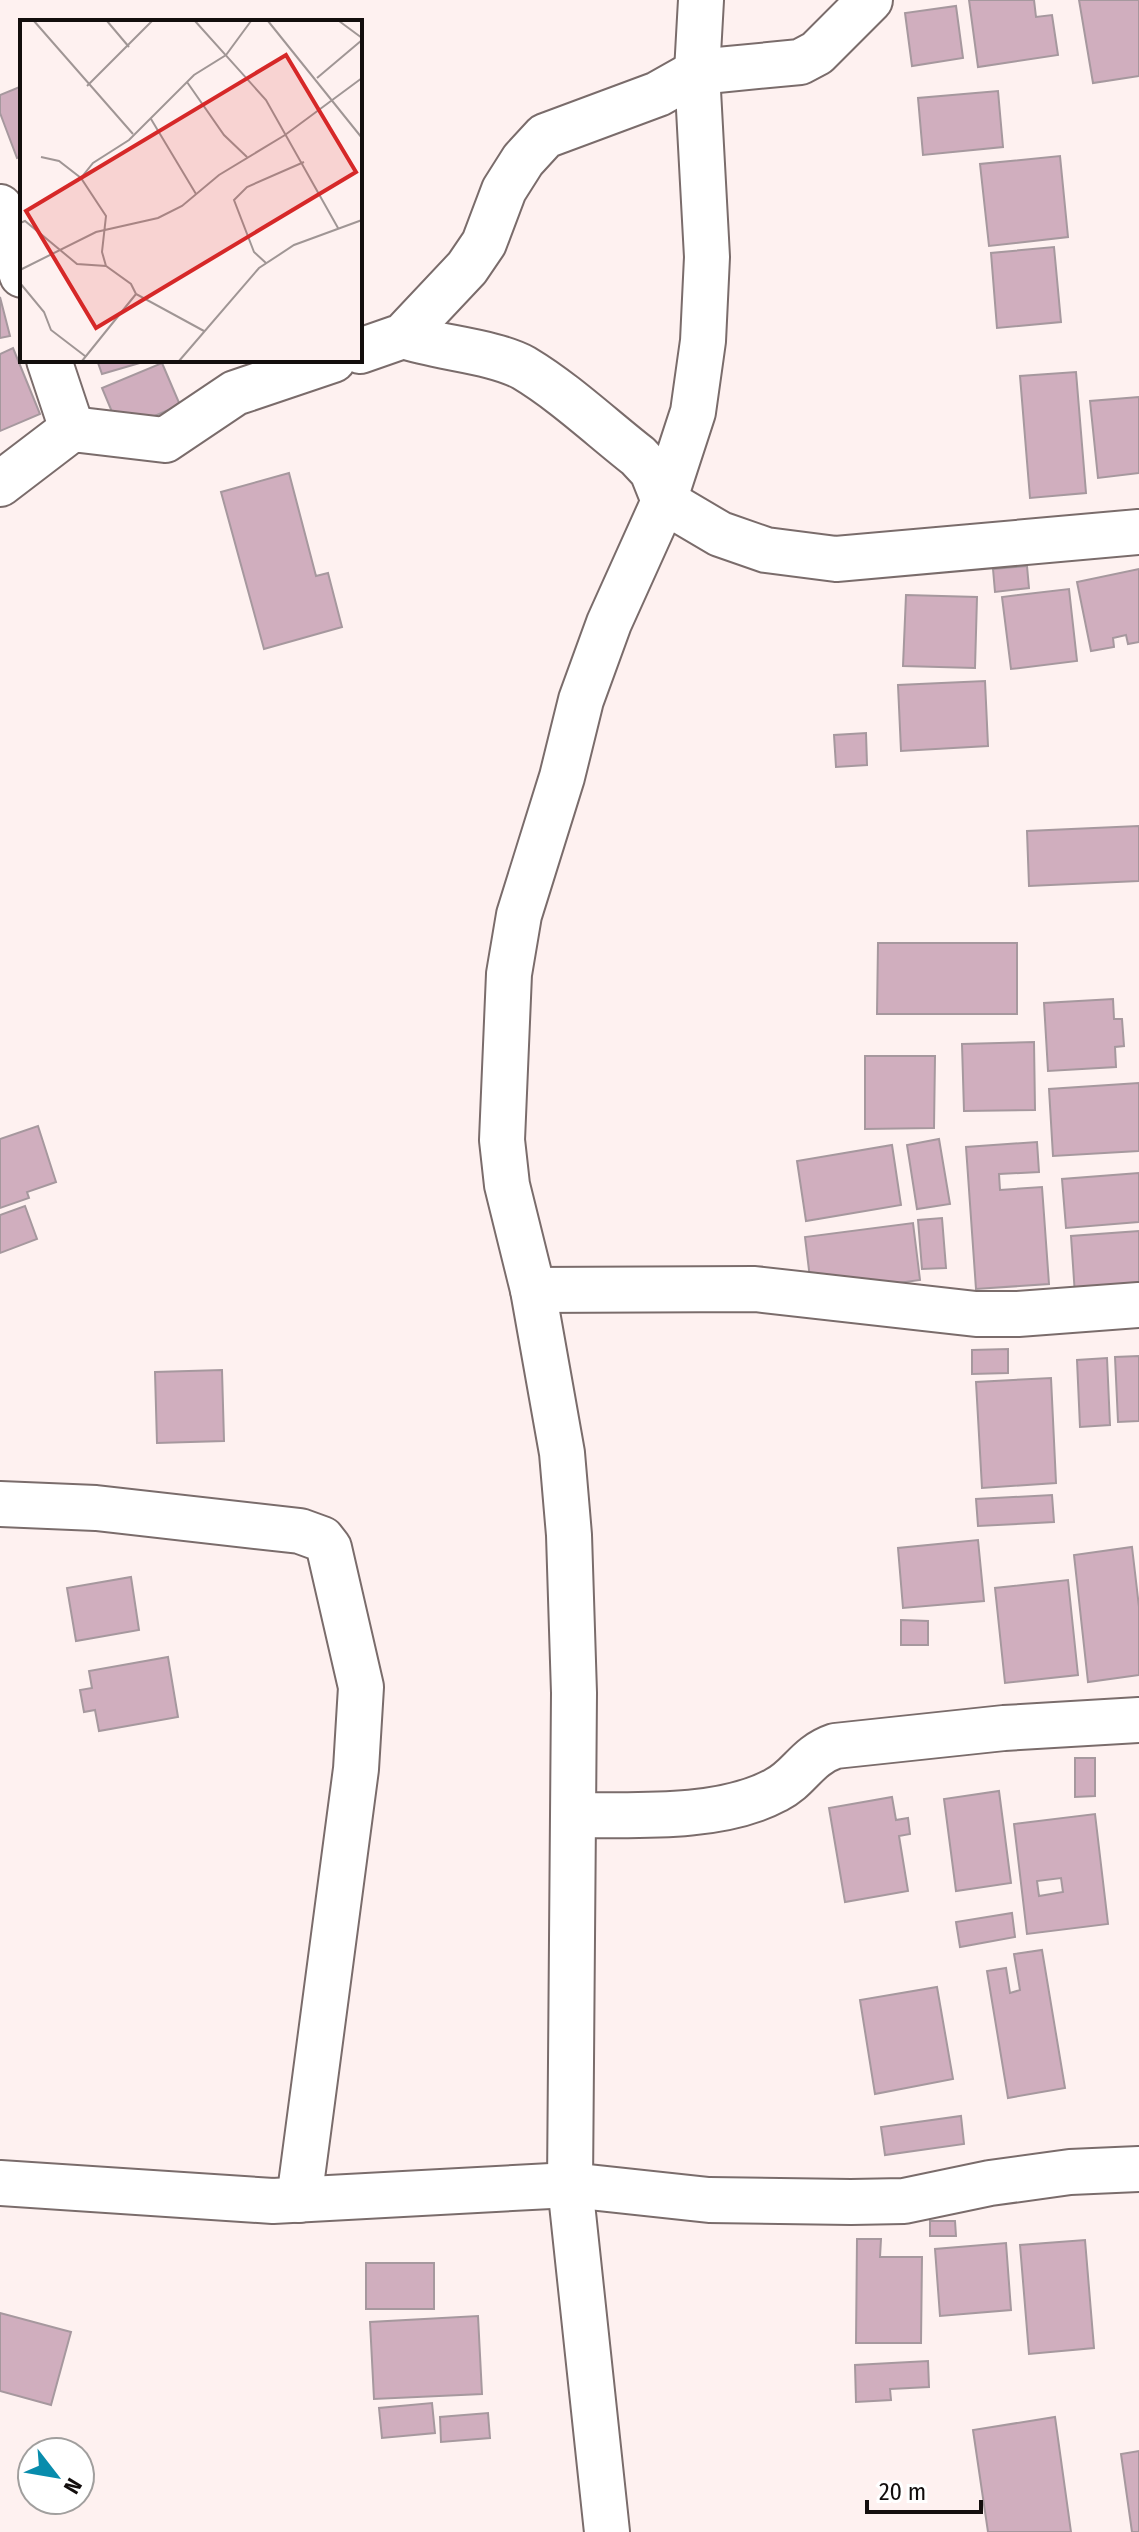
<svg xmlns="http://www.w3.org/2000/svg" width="1139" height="2532" viewBox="0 0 1139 2532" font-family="'Fira Sans Condensed',sans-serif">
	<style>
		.building { fill: #d0aebe; stroke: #a6989e; stroke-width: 2; fill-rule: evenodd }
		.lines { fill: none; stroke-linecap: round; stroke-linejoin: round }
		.minor-casing { stroke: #7a6c6b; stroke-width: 48 }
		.minor { stroke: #fff; stroke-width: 44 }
		.inset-road { fill: none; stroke: #a09695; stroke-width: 2 }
		.view { fill: #d62828; fill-opacity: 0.15; stroke: #d62828; stroke-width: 4 }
		.inset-edge { fill: none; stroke: #130e0d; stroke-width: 4 }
	</style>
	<rect width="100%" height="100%" fill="#fef1f0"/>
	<!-- building -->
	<g class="building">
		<path d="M969 0H1034L1036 17 1052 15 1058 55 978 67Z"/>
		<path d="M1079 0H1139V76L1093 83Z"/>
		<path d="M956 6 963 58 912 66 905 13Z"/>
		<path d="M22 86V156L17 158 0 113V95Z"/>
		<path d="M998 91 1003 147 923 155 918 98Z"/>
		<path d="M1060 156 1068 237 989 246 980 164Z"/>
		<path d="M1054 247 1061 322 997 328 991 253Z"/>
		<path d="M0 297 10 336 0 338Z"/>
		<path d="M13 348 40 414 0 431V354Z"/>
		<path d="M97 360H150L102 374Z"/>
		<path d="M162 363 180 405 120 431 102 388Z"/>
		<path d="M1076 372 1086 493 1030 498 1020 376Z"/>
		<path d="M1139 397V473L1098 478 1090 401Z"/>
		<path d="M289 473 316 576 328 573 342 627 264 649 221 492Z"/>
		<path d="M1027 566 1029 588 995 592 993 569Z"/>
		<path d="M1139 569V642L1128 644 1126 635 1113 638 1114 647 1091 651 1077 582Z"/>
		<path d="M1069 589 1077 661 1011 669 1002 597Z"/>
		<path d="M906 595 977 597 975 668 903 666Z"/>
		<path d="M985 681 988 746 901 751 898 685Z"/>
		<path d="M866 733 867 765 836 767 834 735Z"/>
		<path d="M1139 826V881L1029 886 1027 831Z"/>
		<path d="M878 943H1017V1014H877Z"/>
		<path d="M1113 999 1114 1019H1122L1124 1046 1115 1047 1116 1067 1048 1071 1044 1003Z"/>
		<path d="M1034 1042 1035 1110 964 1111 962 1044Z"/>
		<path d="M865 1056H935L934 1128 865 1129Z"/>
		<path d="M1139 1083V1151L1053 1156 1049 1089Z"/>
		<path d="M38 1126 56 1182 27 1192 29 1198 0 1208V1139Z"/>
		<path d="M939 1139 950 1204 917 1209 907 1145Z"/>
		<path d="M1037 1142 1039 1172 999 1174 1000 1190 1042 1187 1049 1284 976 1289 966 1147Z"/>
		<path d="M892 1145 901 1205 806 1221 797 1161Z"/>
		<path d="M1139 1173V1222L1066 1228 1062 1179Z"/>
		<path d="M25 1206 37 1239 0 1253V1215Z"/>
		<path d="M942 1218 946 1268 922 1269 918 1220Z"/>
		<path d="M913 1223 920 1280 812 1295 805 1237Z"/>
		<path d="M1139 1231V1290L1075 1295 1071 1236Z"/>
		<path d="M1008 1349V1373L972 1374V1350Z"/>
		<path d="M1139 1356V1421L1118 1422 1115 1357Z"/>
		<path d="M1107 1358 1110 1425 1080 1427 1077 1360Z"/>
		<path d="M222 1370 224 1441 157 1443 155 1372Z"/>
		<path d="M1051 1378 1056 1483 982 1488 976 1382Z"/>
		<path d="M1052 1495 1054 1522 978 1526 976 1499Z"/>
		<path d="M978 1540 984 1601 903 1608 898 1548Z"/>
		<path d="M1132 1547 1139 1607V1675L1088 1682 1074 1555Z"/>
		<path d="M131 1577 139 1630 76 1641 67 1588Z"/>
		<path d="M1068 1580 1078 1675 1005 1683 995 1588Z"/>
		<path d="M901 1620 928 1621V1645H901Z"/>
		<path d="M168 1657 178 1717 99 1731 95 1710 84 1712 80 1690 92 1688 89 1671Z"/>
		<path d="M1075 1758H1095V1796L1075 1797Z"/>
		<path d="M999 1791 1011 1883 956 1891 944 1799Z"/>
		<path d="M892 1797 896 1820 908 1818 910 1834 899 1836 908 1891 845 1902 829 1808Z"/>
		<path d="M1095 1814 1108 1924 1027 1934 1014 1824ZM1061 1878 1063 1892 1039 1896 1037 1881Z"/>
		<path d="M1012 1913 1015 1937 960 1947 956 1922Z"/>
		<path d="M1042 1950 1065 2088 1008 2098 987 1971 1006 1968 1010 1993 1020 1990 1014 1954Z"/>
		<path d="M937 1987 953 2079 875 2094 860 2000Z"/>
		<path d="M961 2116 964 2144 885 2155 881 2127Z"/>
		<path d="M930 2221H955L956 2236H930Z"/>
		<path d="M857 2239H881L880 2257H922L921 2343H856Z"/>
		<path d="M1085 2240 1094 2348 1029 2354 1020 2245Z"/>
		<path d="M1006 2243 1011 2310 940 2316 935 2249Z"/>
		<rect x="366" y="2263" width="68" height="46"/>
		<path d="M0 2313 71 2332 51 2405 0 2391Z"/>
		<path d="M478 2316 482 2394 374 2399 370 2322Z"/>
		<path d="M928 2361 929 2387 890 2389 891 2400 856 2402 855 2365Z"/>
		<path d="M432 2403 435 2433 382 2438 379 2408Z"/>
		<path d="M488 2413 490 2438 441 2442 440 2417Z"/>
		<path d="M1055 2417 1071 2532H988L973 2430Z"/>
		<path d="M1139 2451V2532H1132L1121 2454Z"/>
	</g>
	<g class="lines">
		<defs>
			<g id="minor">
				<path d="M0 207 22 275"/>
				<path d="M403 336C439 348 493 351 524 368 564 392 601 427 638 456L652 471 664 501 720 534 766 550 836 559 1139 532"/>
				<path d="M360 351 403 336 467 268 484 243 504 190 523 160 545 136 658 94 697 72 800 62 817 53 870 0"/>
				<path d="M49 360 72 429"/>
				<path d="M0 484 72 429 165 440 235 393 333 360"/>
				<path d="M533 1290 755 1289 976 1314H1018L1139 1305"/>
				<path d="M0 1504 96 1508 300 1531 322 1539 329 1548 361 1687 356 1769 299 2200"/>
				<path d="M574 1815C635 1815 721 1820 776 1790 800 1778 806 1756 835 1746L1004 1728 1139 1720"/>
				<path d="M0 2183 273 2201 570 2185 709 2200 851 2202 904 2201 990 2183 1070 2172 1139 2169"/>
				<path d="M607 2532 570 2185 574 1693 569 1535 562 1453 533 1290 507 1185 502 1140 509 974 519 915 562 777 581 700 609 623 664 501 693 412 703 341 707 257 697 72 701 0"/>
			</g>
		</defs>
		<!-- minor casing -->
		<use href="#minor" class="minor-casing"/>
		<!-- minor -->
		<use href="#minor" class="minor"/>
	</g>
	<!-- overview -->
	<g transform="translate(20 20)">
		<rect width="342" height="342" fill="#fef1f0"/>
		<path class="inset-road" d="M14 1 113 114M87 1 109 27M175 1 246 80 318 208M248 1 342 118M319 1 342 18M297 58 342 20M167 62 204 115 227 137M67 66 132 1M131 99 176 174M21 137 39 141 61 158M0 203 5 201 57 244 86 246 111 264 116 274 184 311M246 243 234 232 214 180 227 167 284 142M86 246 82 232 86 196 61 158 73 143 109 120 174 55 206 35 231 1M0 250 76 212 138 198 162 186 199 155 265 115 342 58M0 263 24 292 31 310 65 336M62 341 116 274M159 341 239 248 274 225 342 200"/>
		<path class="view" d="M266 35 336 152 76 308 6 191Z"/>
		<rect width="342" height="342" class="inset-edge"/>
	</g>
	<!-- north arrow -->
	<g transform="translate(56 2476) rotate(121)"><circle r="38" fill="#ffffff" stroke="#a19f9e" stroke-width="2"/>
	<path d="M0-6L14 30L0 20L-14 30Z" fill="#098cac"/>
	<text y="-12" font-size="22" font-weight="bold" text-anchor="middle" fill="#130e0d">N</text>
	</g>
	<!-- scale -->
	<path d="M867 2500v12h114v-12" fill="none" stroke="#130e0d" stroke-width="4"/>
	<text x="879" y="2500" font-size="24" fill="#130e0d" stroke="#ffffff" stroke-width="6" paint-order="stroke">20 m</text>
</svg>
